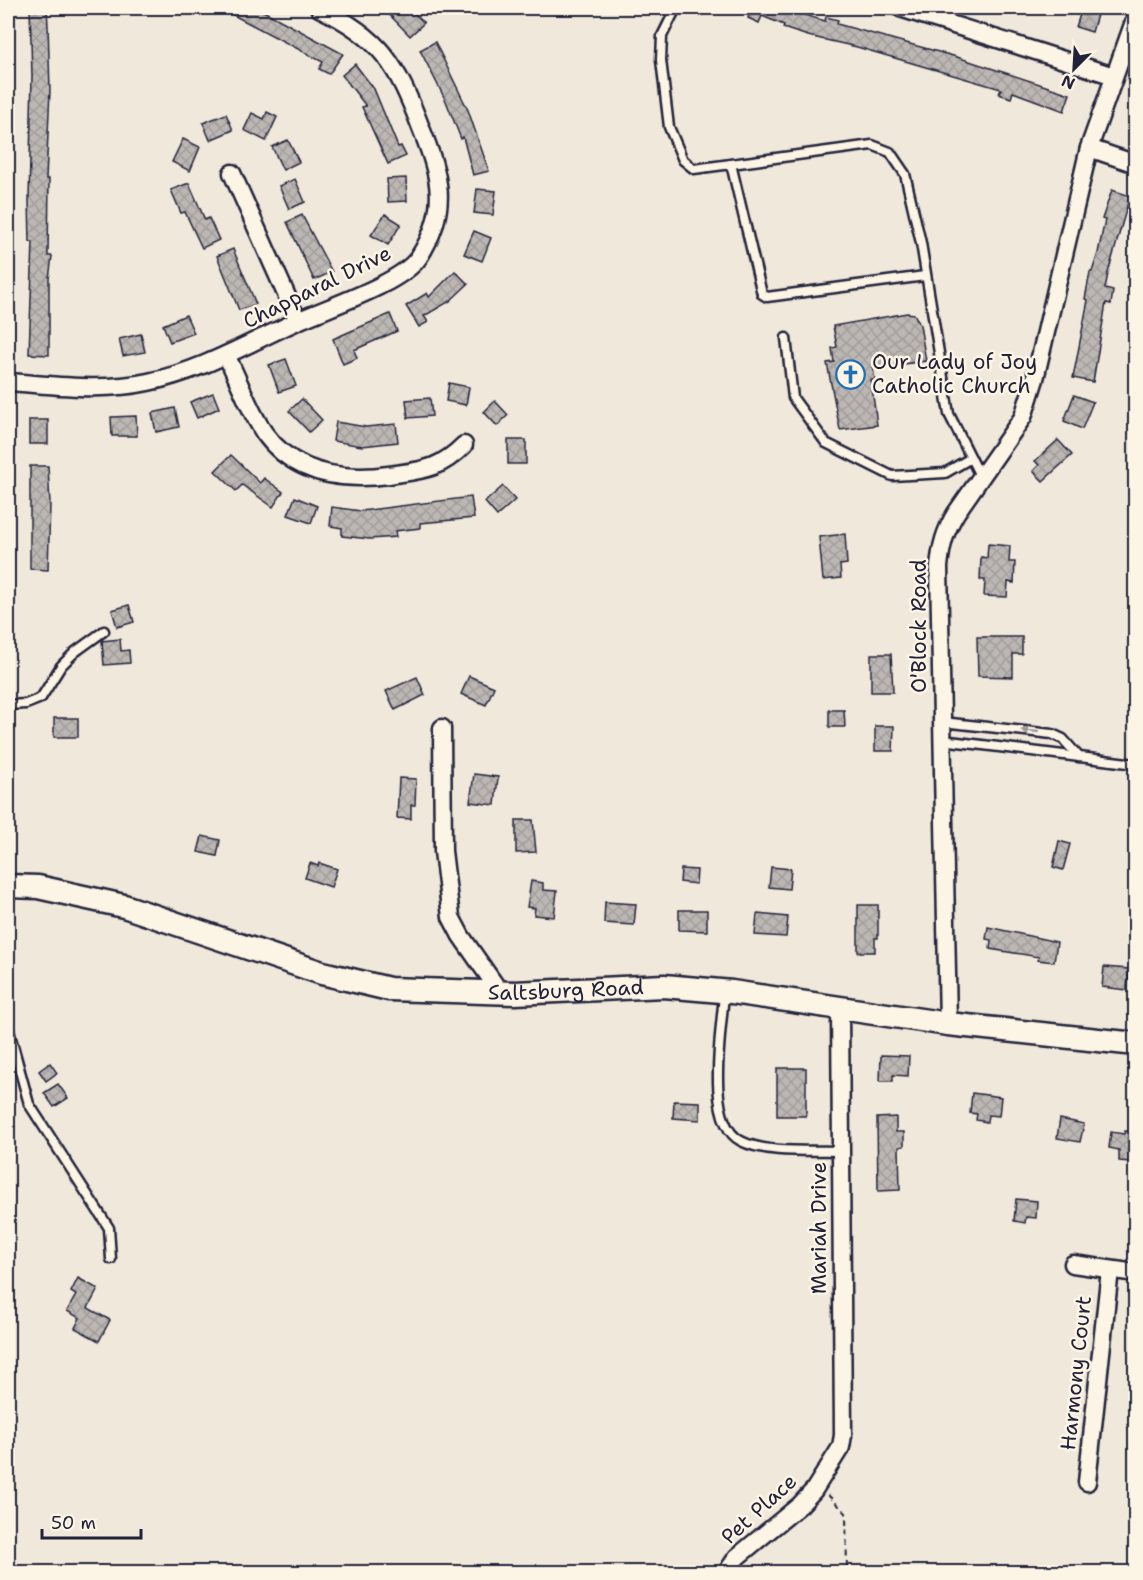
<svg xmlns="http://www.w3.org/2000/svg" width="1143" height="1580" viewBox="0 0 1143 1580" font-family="'Shantell Sans',sans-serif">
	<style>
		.building { fill: url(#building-cross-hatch); stroke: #22223b; stroke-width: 1.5 }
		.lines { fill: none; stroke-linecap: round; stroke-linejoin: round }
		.service-casing { stroke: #22223b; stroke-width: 13 }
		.minor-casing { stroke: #22223b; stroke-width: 21 }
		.secondary-casing { stroke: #22223b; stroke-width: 27 }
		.path { stroke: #22223b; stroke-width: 2; stroke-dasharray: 6 4.5; stroke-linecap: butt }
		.service { stroke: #fcf5e5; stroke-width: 8 }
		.minor { stroke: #fcf5e5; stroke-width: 16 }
		.secondary { stroke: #fcf5e5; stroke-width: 22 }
		.oneway { fill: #9a9698 }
		.labels { text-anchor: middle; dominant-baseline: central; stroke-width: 5; stroke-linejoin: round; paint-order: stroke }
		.street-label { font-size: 21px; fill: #22223b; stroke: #fcf5e5 }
		.poi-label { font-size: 21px; fill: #22223b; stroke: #fcf5e5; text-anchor: start }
	</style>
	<defs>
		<pattern id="building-cross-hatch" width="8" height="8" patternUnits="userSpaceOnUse" patternTransform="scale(1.5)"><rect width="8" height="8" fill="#bcb7b3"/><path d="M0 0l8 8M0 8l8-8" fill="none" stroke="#a19d9b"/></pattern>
	</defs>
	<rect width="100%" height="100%" fill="#efe8db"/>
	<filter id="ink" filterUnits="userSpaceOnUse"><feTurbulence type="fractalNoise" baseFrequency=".0167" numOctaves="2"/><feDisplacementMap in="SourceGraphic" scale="12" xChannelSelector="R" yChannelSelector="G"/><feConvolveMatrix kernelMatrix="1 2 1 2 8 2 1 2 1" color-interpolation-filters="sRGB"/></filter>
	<g filter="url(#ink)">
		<!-- building -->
		<g class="building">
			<path d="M30 8H47L48 26 50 90 46 179H49L48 256H52L49 279V355L29 354 33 242H30L29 200 32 76Z"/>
			<path d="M220 8H258L343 54 329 74 319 69 323 62Z"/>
			<path d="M383 8H409L424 23 410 36Z"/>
			<path d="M744 8H781L825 21 826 17 838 20 837 24 957 57 1070 94 1064 111 1013 92 1011 98 999 94 1001 89 857 47 808 36 783 28 784 25 762 16 759 23 748 18 751 11Z"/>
			<path d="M1082 8H1099L1092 32 1076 27Z"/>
			<path d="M435 42 468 110 489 171 473 175 463 137 461 139 446 101 420 50Z"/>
			<path d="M355 64 374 89 398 147 401 146 406 156 388 164 362 107 366 106 342 75Z"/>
			<path d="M267 112 277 117 266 141 244 130 252 113 264 119Z"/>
			<path d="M226 114 233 130 210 140 203 123Z"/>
			<path d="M183 139 200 147 190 171 172 162Z"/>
			<path d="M288 140 299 162 283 170 272 147Z"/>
			<path d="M406 178 407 201 388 202 387 179Z"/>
			<path d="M295 179 305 202 289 209 279 186Z"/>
			<path d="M189 183 205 220 209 218 219 240 202 248 185 212 181 213 171 190Z"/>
			<path d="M477 189 496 191 493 215 474 213Z"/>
			<path d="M1112 190 1130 196 1108 273 1105 289 1113 291 1111 304 1106 303 1093 382 1073 378 1088 300 1085 299 1090 272H1092L1098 253 1105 220 1102 219Z"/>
			<path d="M385 214 401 224 388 245 371 235Z"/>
			<path d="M302 215 332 272 314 280 287 222Z"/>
			<path d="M474 231 491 238 482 261 464 254Z"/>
			<path d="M233 249 256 304 239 310 217 256Z"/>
			<path d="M455 271 468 284 450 301 424 316 428 322 419 327 406 306 427 293 429 297Z"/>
			<path d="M907 313 914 314 920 325 926 361 873 368 875 380H871L877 425 840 430 827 363 834 362 832 348 837 347 833 326Z"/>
			<path d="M390 314 397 331 354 350 357 358 343 364 333 339Z"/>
			<path d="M186 315 194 333 170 342 163 325Z"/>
			<path d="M141 334 145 352 123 356 119 339Z"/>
			<path d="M286 359 296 386 279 392 269 365Z"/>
			<path d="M449 383 469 387 466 405 446 401Z"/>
			<path d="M213 393 219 408 197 418 190 402Z"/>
			<path d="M1074 395 1093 402 1082 429 1064 421Z"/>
			<path d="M430 398 432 416 408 418 406 400Z"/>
			<path d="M302 399 322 420 309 432 289 411Z"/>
			<path d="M495 401 508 415 497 426 484 412Z"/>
			<path d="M175 408 179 427 156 432 152 413Z"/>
			<path d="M136 416 137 436H112L111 417Z"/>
			<rect x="29" y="420" width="19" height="24"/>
			<path d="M336 422 366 427 396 424 398 442 362 446 333 441Z"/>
			<rect x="508" y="440" width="18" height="24"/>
			<path d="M1058 440 1072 455 1043 481 1033 471 1039 465 1035 461Z"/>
			<path d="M231 455 260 483 264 478 283 492 273 507 242 485 236 491 215 471Z"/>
			<path d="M30 466H48L50 504 48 570 30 569Z"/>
			<path d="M503 486 515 500 497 516 485 502Z"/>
			<path d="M295 497 317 506 311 523 288 515Z"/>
			<path d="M471 497 474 518 420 523V528L395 531 396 537 370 539 342 536V528L330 526 332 507 361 511Z"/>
			<path d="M845 534 847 564 840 565 841 578 823 580 819 537Z"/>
			<path d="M988 544 1010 546 1009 562H1015L1014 583 1008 582 1007 597 984 596 985 580H980L981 557 987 558Z"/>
			<path d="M129 605 134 622 117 627 112 610Z"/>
			<path d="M977 637H1022V654H1013V677L978 676Z"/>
			<path d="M120 639 121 651 129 650 130 663 104 665 102 641Z"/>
			<path d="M871 654H891L893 692H871Z"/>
			<path d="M469 676 494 687 486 705 461 694Z"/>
			<path d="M417 677 425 695 395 710 386 691Z"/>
			<path d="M829 710H844L845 727H829Z"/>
			<rect x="54" y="718" width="24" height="19"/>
			<path d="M875 726H894L893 751H875Z"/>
			<path d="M474 774 498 777 495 805 470 802Z"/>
			<path d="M399 778 416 779 415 805H411V819L397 818Z"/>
			<path d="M516 820H533L536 852 516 853Z"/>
			<path d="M202 836 220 840 217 856 198 852Z"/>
			<path d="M1059 841 1070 844 1063 870 1053 867Z"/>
			<path d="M310 863 318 866 319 863 337 869 331 887 305 878Z"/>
			<path d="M771 867 791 869 789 889 769 887Z"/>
			<path d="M681 869 697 870 696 884 680 882Z"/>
			<path d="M531 881 543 883V890L557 891 554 917 534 915 535 908 527 907Z"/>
			<path d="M605 902 636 904 634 925 604 923Z"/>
			<path d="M858 905H878V938H875V952H858Z"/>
			<path d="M679 910H707V931L679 930Z"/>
			<path d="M757 914 788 917 786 937 755 935Z"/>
			<path d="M988 927 1057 942 1054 962 1038 960 1039 957 990 949 991 940 986 939Z"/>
			<path d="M1104 967 1129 969 1127 990 1102 987Z"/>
			<path d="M881 1055 909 1056 908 1076 893 1075V1081H880Z"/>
			<path d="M50 1063 57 1073 46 1081 39 1071Z"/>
			<rect x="777" y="1068" width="29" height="48"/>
			<path d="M58 1084 68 1098 54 1107 44 1093Z"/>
			<path d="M972 1093 1001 1097 999 1116 988 1115 987 1122 976 1120 977 1114 970 1113Z"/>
			<path d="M674 1101 700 1102V1120L673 1118Z"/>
			<path d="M896 1117V1132H904V1146L899 1147 900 1190 878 1191 877 1118Z"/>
			<path d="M1060 1119 1084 1124 1080 1142 1057 1138Z"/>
			<path d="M1125 1131 1136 1132 1130 1162 1119 1161V1150L1109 1148 1111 1132 1124 1134Z"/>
			<path d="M1016 1199 1037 1201 1036 1218 1026 1217 1025 1223 1014 1221Z"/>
			<path d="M78 1278 98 1289 88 1308 110 1320 99 1341 75 1328 80 1318 67 1311 76 1295 71 1292Z"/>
		</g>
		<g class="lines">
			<defs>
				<g id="service">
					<path d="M676 8 662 36 661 60 669 127 683 160 694 169 872 145 890 152 905 174 921 243 949 414 980 476"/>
					<path d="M731 164 762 294 767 297 925 276"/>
					<path d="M786 338 793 398 826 443 892 476 945 473 971 458"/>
					<path d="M8 705 26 704 41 698 61 666 75 652 104 631"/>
					<path d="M942 722 1052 734 1063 739 1079 757"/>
					<path d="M942 740 1136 764"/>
					<path d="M724 993C722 1029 704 1122 741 1141 766 1154 813 1150 841 1151"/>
					<path d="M8 1027 29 1104 109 1228 111 1259"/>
				</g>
				<g id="minor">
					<path d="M900 8 1114 76"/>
					<path d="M1089 148 1136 164"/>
					<path d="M232 173 298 321"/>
					<path d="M226 355C239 380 249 411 265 434 295 475 343 481 389 475 423 470 439 470 464 445"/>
					<path d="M8 382C54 385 102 392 148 382 202 371 250 342 300 320 329 307 402 283 419 257 450 209 440 176 421 128 397 65 381 37 319 8"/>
					<path d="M442 728 443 851 451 917 461 936 500 992"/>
					<path d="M948 1024 939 567C941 546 945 531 956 513L1023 417 1035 379 1089 148 1136 16"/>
					<path d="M1073 1264 1136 1273"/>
					<path d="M1087 1482 1110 1270"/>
					<path d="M727 1572 737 1557 800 1505 814 1490 841 1447 843 1435 840 1008"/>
				</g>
				<g id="secondary">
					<path id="s1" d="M8 886 38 887 124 906 322 973 389 989 515 993 664 986 732 992 948 1024 1136 1044"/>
				</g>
			</defs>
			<!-- service casing -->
			<use href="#service" class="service-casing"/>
			<!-- minor casing -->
			<use href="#minor" class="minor-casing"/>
			<!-- secondary casing -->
			<use href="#secondary" class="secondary-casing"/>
			<!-- path -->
			<g class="path">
				<path d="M828 1495 846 1513 847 1572"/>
				<path d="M978 1572 979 1567"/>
			</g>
			<!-- service -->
			<use href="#service" class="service"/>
			<!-- minor -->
			<use href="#minor" class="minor"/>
			<!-- secondary -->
			<use href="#secondary" class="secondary"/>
		</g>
		<!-- one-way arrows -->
		<defs><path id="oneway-solid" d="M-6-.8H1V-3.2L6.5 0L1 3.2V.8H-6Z" transform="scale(1.5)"/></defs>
		<use class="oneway" href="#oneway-solid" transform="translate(1030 731) rotate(-174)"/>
	</g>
	<!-- icons -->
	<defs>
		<symbol id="church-ring" viewBox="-11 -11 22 22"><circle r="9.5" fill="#fcf5e5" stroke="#1f6fb2" stroke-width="1.5"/><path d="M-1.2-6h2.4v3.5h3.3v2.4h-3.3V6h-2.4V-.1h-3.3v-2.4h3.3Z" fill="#1f6fb2"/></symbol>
	</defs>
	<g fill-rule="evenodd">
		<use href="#church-ring" x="834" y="358" width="33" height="33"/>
	</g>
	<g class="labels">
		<!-- street labels -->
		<g class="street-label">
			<text transform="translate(317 287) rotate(-26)">Chapparal Drive</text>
			<text transform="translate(919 626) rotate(-90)">O'Block Road</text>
			<text stroke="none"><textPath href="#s1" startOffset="573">Saltsburg Road</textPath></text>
			<text transform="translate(819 1228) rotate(-90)">Mariah Drive</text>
			<text transform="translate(1076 1373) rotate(-84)">Harmony Court</text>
			<text transform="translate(759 1509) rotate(-42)">Pet Place</text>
		</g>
		<!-- poi labels -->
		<g class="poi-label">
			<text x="872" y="362">Our Lady of Joy<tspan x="872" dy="24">Catholic Church</tspan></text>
		</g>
	</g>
	<!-- margin -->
	<rect width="1143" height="1580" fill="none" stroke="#fcf5e5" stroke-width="30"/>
	<rect x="15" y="15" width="1113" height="1550" fill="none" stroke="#22223b" stroke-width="2" filter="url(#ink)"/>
	<!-- north arrow -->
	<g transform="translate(1074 69) rotate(204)" stroke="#fcf5e5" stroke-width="4.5" paint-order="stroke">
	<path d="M0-4.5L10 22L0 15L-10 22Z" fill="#22223b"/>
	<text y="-9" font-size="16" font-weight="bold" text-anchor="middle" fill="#22223b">N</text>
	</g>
	<!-- scale -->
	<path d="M42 1529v9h99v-9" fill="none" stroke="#22223b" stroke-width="3"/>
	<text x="51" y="1529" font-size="18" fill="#22223b" stroke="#fcf5e5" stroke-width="4.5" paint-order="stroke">50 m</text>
</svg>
